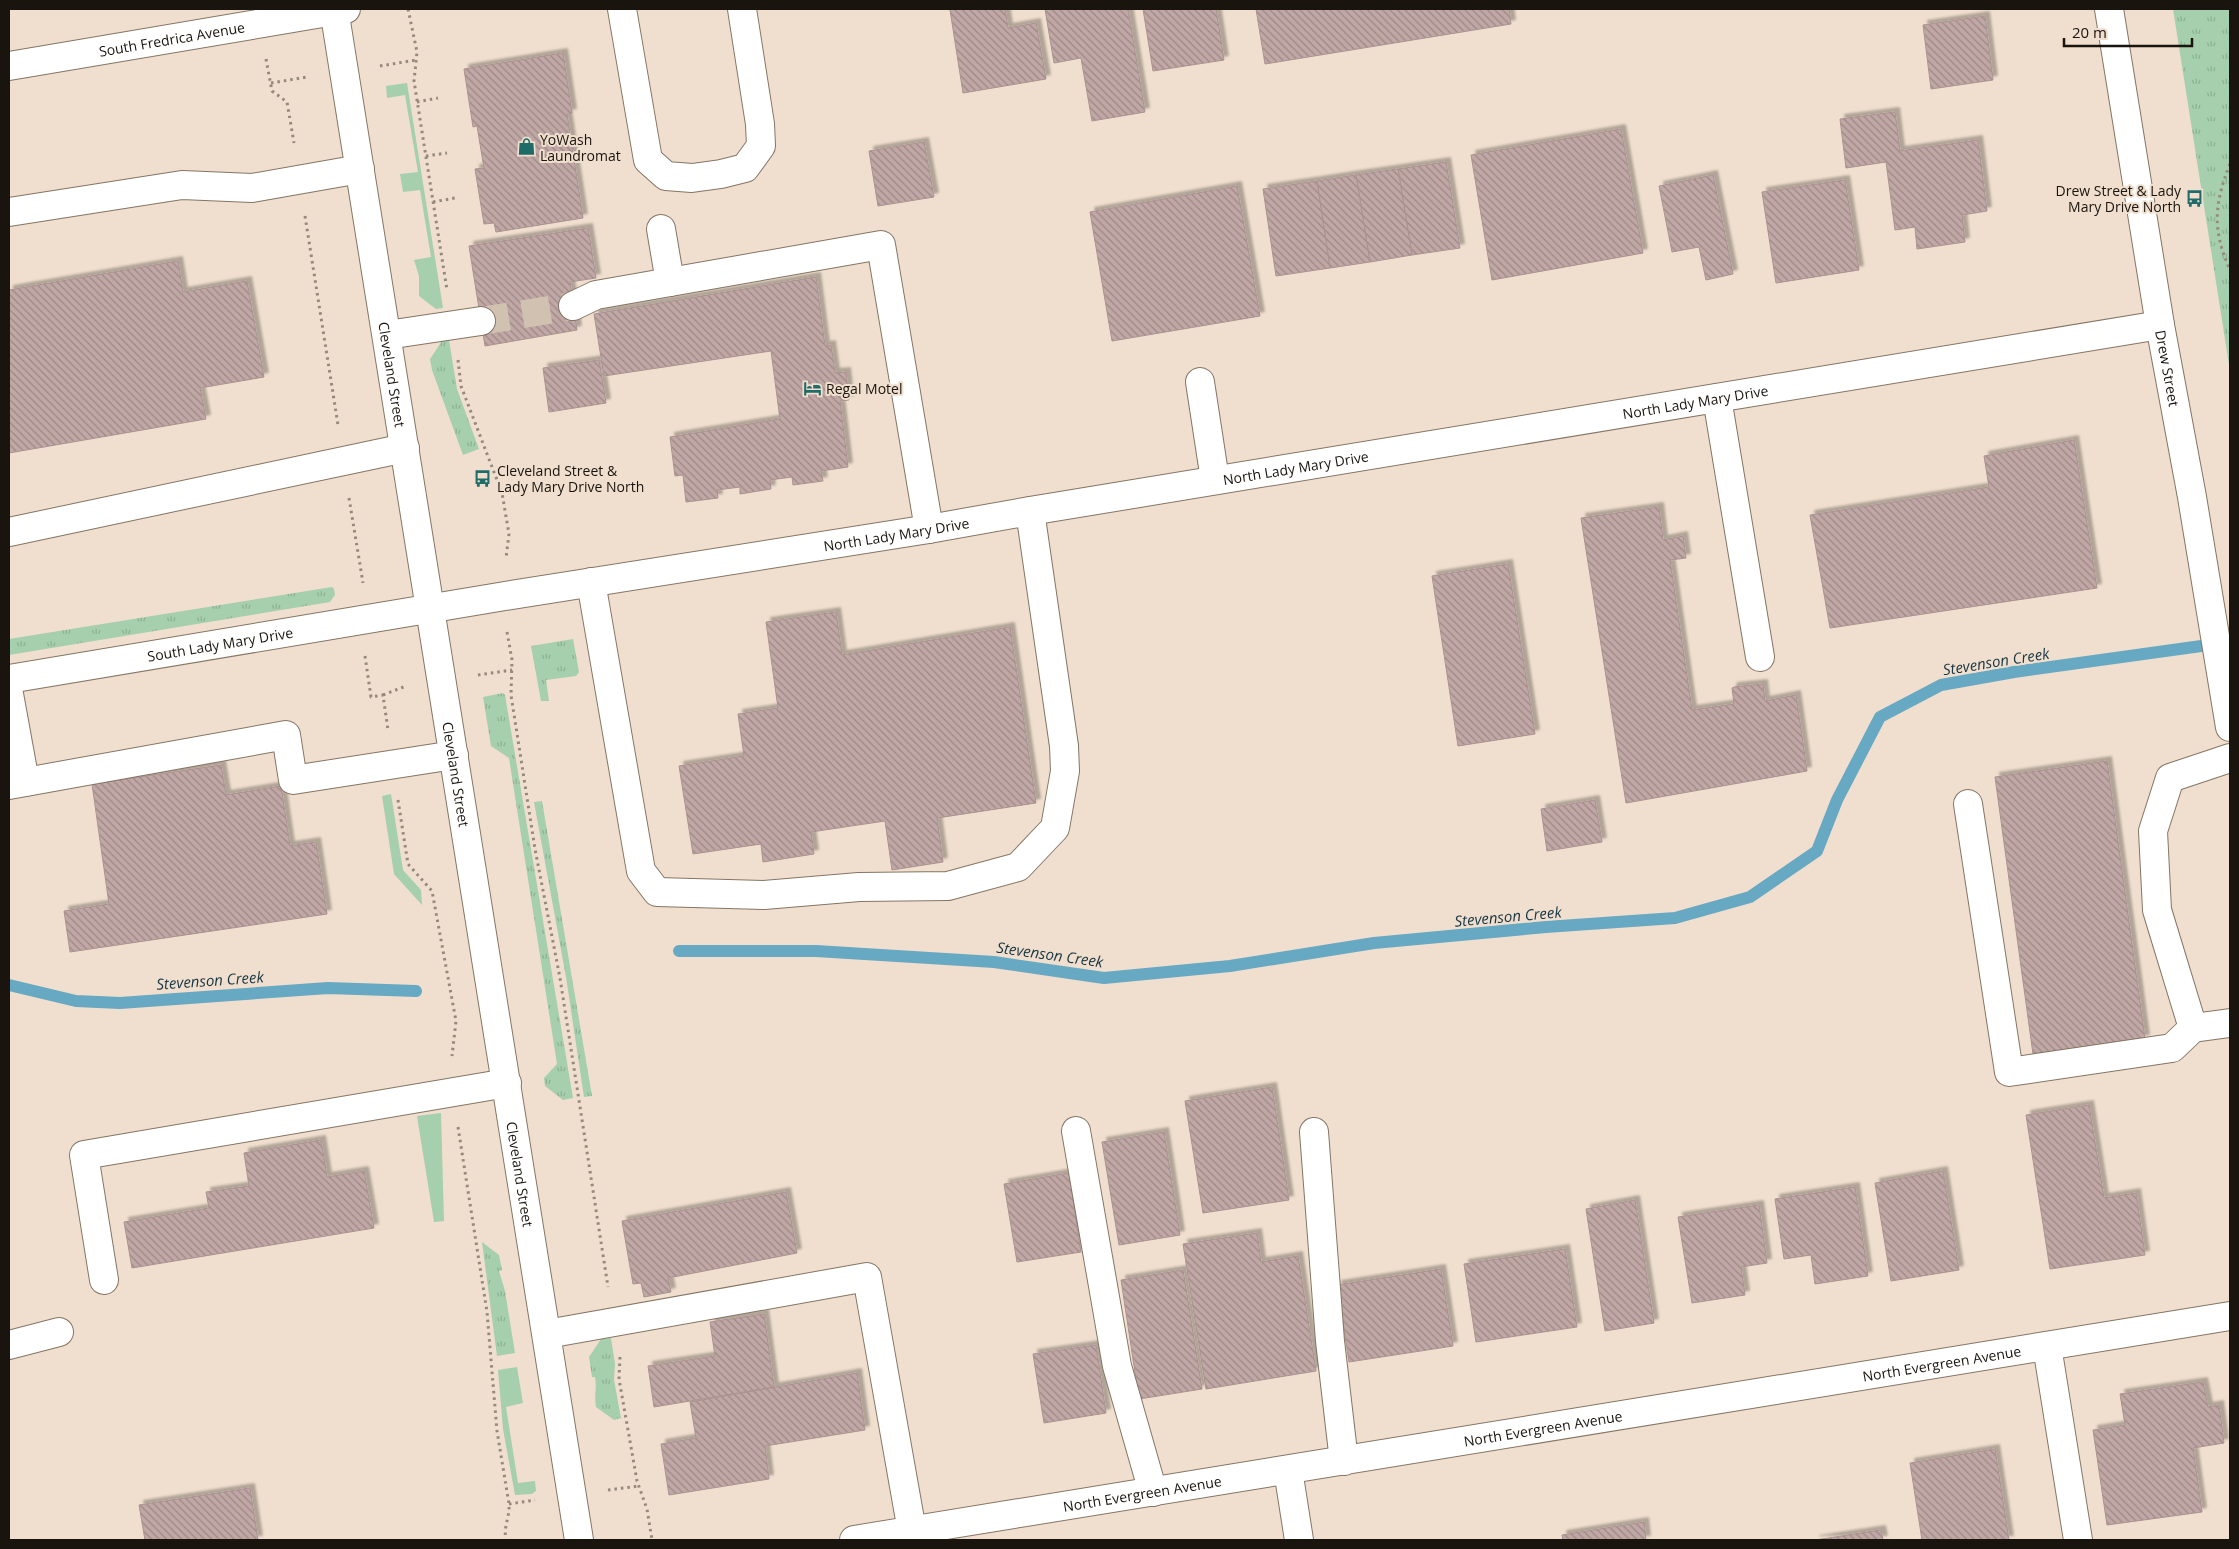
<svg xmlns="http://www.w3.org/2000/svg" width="2239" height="1549" viewBox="0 0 2239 1549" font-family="'Open Sans',sans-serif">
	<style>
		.grass { fill: url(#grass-tufts) }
		.garden { fill: #a5cfad }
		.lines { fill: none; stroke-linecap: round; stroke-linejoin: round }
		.stream { stroke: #67a8c3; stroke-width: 12 }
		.building { fill: url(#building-back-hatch); stroke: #aa9290; filter: url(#shadow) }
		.minor-tunnel { stroke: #d0c1b1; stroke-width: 28; stroke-dasharray: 28 14; stroke-linecap: butt }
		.minor-casing { stroke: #847565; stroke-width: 30 }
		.major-casing { stroke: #847565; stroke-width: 30 }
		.path { stroke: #95897d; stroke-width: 3; stroke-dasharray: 2.5 4; stroke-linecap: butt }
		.minor { stroke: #fff; stroke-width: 28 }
		.major { stroke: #fff; stroke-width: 28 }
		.labels { text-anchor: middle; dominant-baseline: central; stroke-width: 4; stroke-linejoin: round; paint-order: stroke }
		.street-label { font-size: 14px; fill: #19140e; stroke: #f0dfce }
		.poi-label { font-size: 14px; fill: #19140e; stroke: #f0dfce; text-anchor: start }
		.water-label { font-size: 15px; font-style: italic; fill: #173643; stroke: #f0dfce }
	</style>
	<defs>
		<pattern id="grass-tufts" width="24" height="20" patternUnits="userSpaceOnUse" patternTransform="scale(1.25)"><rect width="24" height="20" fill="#a5cfad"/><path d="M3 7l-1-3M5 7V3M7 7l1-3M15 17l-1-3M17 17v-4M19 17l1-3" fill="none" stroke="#8db194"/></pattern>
		<pattern id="building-back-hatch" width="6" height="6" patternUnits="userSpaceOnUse" patternTransform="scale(1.25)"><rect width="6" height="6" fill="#c1a8a6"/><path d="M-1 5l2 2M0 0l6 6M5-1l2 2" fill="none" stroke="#9c8886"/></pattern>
		<filter id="shadow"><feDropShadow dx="4.5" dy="-4.5" stdDeviation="1" flood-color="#0004"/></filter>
	</defs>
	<rect width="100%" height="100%" fill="#f0dfce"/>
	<!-- grass -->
	<g class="grass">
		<path d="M2173 9H2230V371Z"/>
		<path d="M449 340 457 389 479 449 463 455 432 370 430 359 442 341Z"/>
		<path d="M332 587 334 589 335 595 330 602 9 655V639Z"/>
		<path d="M573 639 579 672 576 676 546 680 549 701H541L531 646Z"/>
		<path d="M503 693 505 695 573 1098 563 1100 545 1086 544 1078 557 1064 509 758 491 746 483 697Z"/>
		<path d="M542 801 592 1096 584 1097 566 977 534 802Z"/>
		<path d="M482 1242 499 1255 502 1270 499 1271 505 1291 515 1353 497 1356Z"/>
		<path d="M611 1338 615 1364 614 1380 621 1418 614 1420 596 1407C594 1396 597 1388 595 1377H592L589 1357 601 1339Z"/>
	</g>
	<!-- garden -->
	<g class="garden">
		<path d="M407 83 443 308 436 309 419 296V276L414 260 431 257 420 190 403 192 400 174 418 172 405 95 387 98 386 86Z"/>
		<path d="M391 794 403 870 421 890 422 905 394 874 382 796Z"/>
		<path d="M441 1113 444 1221 434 1222 417 1116Z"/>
		<path d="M517 1367 523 1403 506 1407 518 1483 535 1481 536 1491 532 1494 515 1495 503 1429 498 1370Z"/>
	</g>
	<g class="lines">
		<!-- stream -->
		<g class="stream">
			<path d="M679 951H816L994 962 1104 978 1230 966 1374 943 1546 927 1675 918 1750 897 1817 851 1837 800 1880 717 1941 685 2014 672 2230 642"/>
			<path d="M9 985 76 1001 120 1003 328 988 416 991"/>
		</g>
	</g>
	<!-- building -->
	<g class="building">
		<path d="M955 9H1005L1008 28 1036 23 1046 79 963 93 950 10Z"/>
		<path d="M1045 9H1128L1145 112 1092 121 1081 58 1054 63Z"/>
		<path d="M1143 9H1216L1224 60 1153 71Z"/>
		<path d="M1256 9H1509L1511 24 1265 64Z"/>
		<path d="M1985 16 1993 80 1931 89 1923 25Z"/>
		<path d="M563 53 572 113 567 114 583 218 496 232 494 223 484 224 475 169 484 168 477 126 473 127 464 69Z"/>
		<path d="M1895 112 1900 151 1978 140 1987 211 1962 215 1965 242 1917 249 1915 227 1895 230 1886 162 1846 168 1840 119Z"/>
		<path d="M1621 129 1643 253 1492 280 1471 155Z"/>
		<path d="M924 142 934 197 878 206 869 151Z"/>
		<path d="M1446 162 1460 248 1412 255 1398 169Z"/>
		<path d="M1398 169 1412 255 1370 262 1356 175Z"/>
		<path d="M1356 175 1370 262 1330 268 1317 181Z"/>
		<path d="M1713 175 1733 274 1706 280 1699 247 1672 252 1659 186Z"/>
		<path d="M1845 180 1859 270 1776 283 1762 192Z"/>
		<path d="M1317 181 1330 268 1276 276 1263 189Z"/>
		<path d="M1237 186 1260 316 1112 341 1090 212Z"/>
		<path d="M588 228 596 278 570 282 577 330 485 346 469 246Z"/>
		<path d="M178 261 183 292 247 281 264 377 200 388 206 419 9 453V290Z"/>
		<path d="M816 277 825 346 831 345 835 373 846 372 849 400 840 401 848 467 821 471 823 481 793 485 792 477 770 480 771 489 740 494V487L717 490 718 498 686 502 683 475 675 476 670 437 780 419 771 351 604 376 594 314Z"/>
		<path d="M599 360 606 403 549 412 543 368Z"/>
		<path d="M2074 440 2097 588 1830 628 1810 515 1989 487 1984 456Z"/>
		<path d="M1659 507 1663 540 1683 536 1686 558 1670 560 1692 710 1734 704 1732 688 1734 687 1763 684 1765 701 1796 695 1807 771 1626 803 1581 518Z"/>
		<path d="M1508 564 1535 734 1458 746 1432 576Z"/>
		<path d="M836 612 842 655 1010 627 1036 803 937 818 943 862 892 870 885 821 811 832 814 854 763 862 761 844 693 854 679 766 744 756 738 714 778 708 766 622Z"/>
		<path d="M2107 761 2145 1039 2033 1054 1995 777Z"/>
		<path d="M221 765 226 795 281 786 290 846 316 842 327 914 70 952 64 911 109 904 92 784Z"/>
		<path d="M1595 800 1602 842 1547 851 1541 809Z"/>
		<path d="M1272 1087 1289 1200 1203 1213 1185 1101Z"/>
		<path d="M2089 1105 2104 1198 2136 1193 2145 1255 2050 1269 2026 1115Z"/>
		<path d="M1164 1132 1180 1235 1119 1245 1102 1142Z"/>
		<path d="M321 1140 327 1177 364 1171 374 1228 132 1268 124 1222 209 1208 206 1192 249 1186 244 1153Z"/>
		<path d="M1943 1171 1959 1270 1891 1281 1875 1183Z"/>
		<path d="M1069 1173 1081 1252 1017 1262 1004 1184Z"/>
		<path d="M1855 1187 1868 1276 1815 1284 1811 1255 1784 1259 1775 1199Z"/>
		<path d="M786 1192 797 1253 668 1278 671 1292 644 1297 641 1283 633 1284 622 1221Z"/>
		<path d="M1635 1200 1654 1323 1605 1331 1586 1209Z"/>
		<path d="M1759 1205 1767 1263 1741 1267 1745 1295 1692 1303 1678 1217Z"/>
		<path d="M1257 1233 1261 1262 1298 1256 1316 1371 1206 1389 1183 1244Z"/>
		<path d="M1565 1249 1577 1327 1476 1342 1464 1264Z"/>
		<path d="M1441 1269 1453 1346 1349 1362 1337 1285Z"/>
		<path d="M1183 1270 1202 1389 1139 1399 1121 1280Z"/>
		<path d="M764 1314 774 1387 654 1407 648 1366 715 1356 710 1322Z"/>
		<path d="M1096 1345 1106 1413 1044 1423 1033 1354Z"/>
		<path d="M857 1373 865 1430 765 1446 769 1479 669 1495 661 1444 696 1438 690 1402Z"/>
		<path d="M2203 1382 2208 1407 2219 1405 2224 1443 2193 1448 2202 1512 2107 1525 2093 1430 2125 1425 2120 1394Z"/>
		<path d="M1995 1449 2009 1540H1922L1910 1463Z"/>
		<path d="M250 1488 258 1540H145L139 1505Z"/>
		<path d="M1644 1522 1646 1540H1563L1562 1535Z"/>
		<path d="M1881 1530 1883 1540H1815Z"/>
	</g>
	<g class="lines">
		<!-- minor-tunnel -->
		<path class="minor-tunnel" d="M481 321 573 306"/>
		<defs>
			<g id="minor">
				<path id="s1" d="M334 9 579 1540"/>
				<path d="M622 9 648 160 666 176 692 178 721 174 745 168 761 146 760 124 742 9"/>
				<path id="s2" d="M9 66 346 9"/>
				<path d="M9 212 182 185 252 188 360 169"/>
				<path d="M661 229 670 282"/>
				<path d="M573 306 596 295 881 245 929 529"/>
				<path d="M387 335 481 321"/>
				<path d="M1200 382 1215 480"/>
				<path d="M1717 398 1760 657"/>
				<path d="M9 532 405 448"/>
				<path d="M591 582 641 871 657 892 764 895 859 887 948 886 1018 867 1055 828 1065 771 1064 746 1030 511"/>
				<path id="s3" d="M9 679 505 596 929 529 1030 511 2160 325"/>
				<path d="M9 694 25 782"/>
				<path d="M2230 758 2170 778 2153 831 2157 910 2193 1028 2230 1023"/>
				<path d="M9 785 286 735 293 780 454 755"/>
				<path d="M1968 804 2009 1072 2172 1048 2193 1028"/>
				<path d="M1076 1131 1117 1366 1153 1492"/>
				<path d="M1314 1132 1330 1341 1344 1461"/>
				<path d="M104 1280 84 1155 507 1083"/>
				<path d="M547 1334 867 1277 912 1531"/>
				<path d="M9 1345 59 1332"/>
				<path d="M2047 1346 2078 1540"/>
				<path d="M1288 1470 1299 1540"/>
				<path id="s4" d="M854 1540 2230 1316"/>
			</g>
			<g id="major">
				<path id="s5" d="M2109 9 2160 325 2192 497 2230 727"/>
			</g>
		</defs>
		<!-- minor casing -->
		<use href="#minor" class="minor-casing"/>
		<!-- major casing -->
		<use href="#major" class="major-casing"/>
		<!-- path -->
		<g class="path">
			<path d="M408 9 417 52 414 81 447 290"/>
			<path d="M266 59 272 91 287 102 294 143"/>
			<path d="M380 66 416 60"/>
			<path d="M271 83 307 77"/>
			<path d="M417 102 438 98"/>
			<path d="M426 156 447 153"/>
			<path d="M2230 164C2214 204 2212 230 2230 270"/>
			<path d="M433 202 455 198"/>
			<path d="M305 216 338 425"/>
			<path d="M458 360 461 386 502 493 509 534 506 558"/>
			<path d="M349 498 363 583"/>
			<path d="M507 632 512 660 511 695 535 849 560 978 608 1287"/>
			<path d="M365 656 371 697 383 695 388 730"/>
			<path d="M478 675 512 670"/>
			<path d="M383 695 406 686"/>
			<path d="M398 800 408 864 432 891 456 1021 452 1056"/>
			<path d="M458 1127 487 1312 497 1431 509 1504C510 1517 503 1527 506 1540"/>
			<path d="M620 1357 619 1379 637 1481 647 1509 652 1540"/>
			<path d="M608 1490 639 1486"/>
			<path d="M509 1504 535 1500"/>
		</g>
		<!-- minor -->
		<use href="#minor" class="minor"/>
		<!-- major -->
		<use href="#major" class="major"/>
	</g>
	<!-- icons -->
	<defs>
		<symbol id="shop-bare" viewBox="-9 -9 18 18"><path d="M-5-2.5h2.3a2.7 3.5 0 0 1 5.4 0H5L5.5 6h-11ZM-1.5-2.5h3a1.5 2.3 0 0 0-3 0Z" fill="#1f6b67" stroke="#f0dfce" stroke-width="2.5" paint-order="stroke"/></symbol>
		<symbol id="bus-bare" viewBox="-9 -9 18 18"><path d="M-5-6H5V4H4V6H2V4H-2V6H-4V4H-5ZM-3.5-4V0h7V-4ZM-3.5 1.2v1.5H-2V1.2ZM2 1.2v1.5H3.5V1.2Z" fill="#1f6b67" stroke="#f0dfce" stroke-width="2.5" paint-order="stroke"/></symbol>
		<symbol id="hotel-bare" viewBox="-9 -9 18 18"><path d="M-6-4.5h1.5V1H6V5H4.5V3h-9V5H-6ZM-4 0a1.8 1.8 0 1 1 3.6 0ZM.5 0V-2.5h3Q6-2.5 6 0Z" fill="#1f6b67" stroke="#f0dfce" stroke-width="2.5" paint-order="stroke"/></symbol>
	</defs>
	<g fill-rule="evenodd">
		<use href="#shop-bare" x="514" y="134" width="25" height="25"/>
		<use href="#bus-bare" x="2182" y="186" width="25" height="25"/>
		<use href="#hotel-bare" x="800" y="376" width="25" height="25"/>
		<use href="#bus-bare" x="470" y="466" width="25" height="25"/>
	</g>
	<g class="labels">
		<!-- street labels -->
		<g class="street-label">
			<text stroke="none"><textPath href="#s2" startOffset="165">South Fredrica Avenue</textPath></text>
			<text stroke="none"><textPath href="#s5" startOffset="364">Drew Street</textPath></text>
			<text stroke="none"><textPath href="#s1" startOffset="370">Cleveland Street</textPath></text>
			<text stroke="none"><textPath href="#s3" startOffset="1709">North Lady Mary Drive</textPath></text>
			<text stroke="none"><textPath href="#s3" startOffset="1304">North Lady Mary Drive</textPath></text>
			<text stroke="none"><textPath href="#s3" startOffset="899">North Lady Mary Drive</textPath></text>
			<text stroke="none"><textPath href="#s3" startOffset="214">South Lady Mary Drive</textPath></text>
			<text stroke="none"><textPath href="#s1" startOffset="775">Cleveland Street</textPath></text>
			<text stroke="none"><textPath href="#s1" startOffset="1180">Cleveland Street</textPath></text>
			<text stroke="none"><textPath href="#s4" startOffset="1102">North Evergreen Avenue</textPath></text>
			<text stroke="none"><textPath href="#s4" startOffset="698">North Evergreen Avenue</textPath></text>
			<text stroke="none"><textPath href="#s4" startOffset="292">North Evergreen Avenue</textPath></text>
		</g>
		<!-- poi labels -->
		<g class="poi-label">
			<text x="540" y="139">YoWash<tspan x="540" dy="16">Laundromat</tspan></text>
			<text x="2181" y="190" text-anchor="end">Drew Street &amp; Lady<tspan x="2181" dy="16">Mary Drive North</tspan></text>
			<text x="826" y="388">Regal Motel</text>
			<text x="497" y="470">Cleveland Street &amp;<tspan x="497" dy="16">Lady Mary Drive North</tspan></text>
		</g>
		<!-- water labels -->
		<g class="water-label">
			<text transform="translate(1996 661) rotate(-9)">Stevenson Creek</text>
			<text transform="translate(1508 916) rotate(-5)">Stevenson Creek</text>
			<text transform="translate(1050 954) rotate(8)">Stevenson Creek</text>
			<text transform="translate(210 980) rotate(-4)">Stevenson Creek</text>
		</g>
	</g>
	<!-- border -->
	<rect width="2239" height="1549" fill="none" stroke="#19140e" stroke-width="20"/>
	<!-- scale -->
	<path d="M2064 38v8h128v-8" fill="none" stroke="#19140e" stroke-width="2.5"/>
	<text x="2072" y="38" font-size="15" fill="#19140e" stroke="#f0dfce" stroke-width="4" paint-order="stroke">20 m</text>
</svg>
